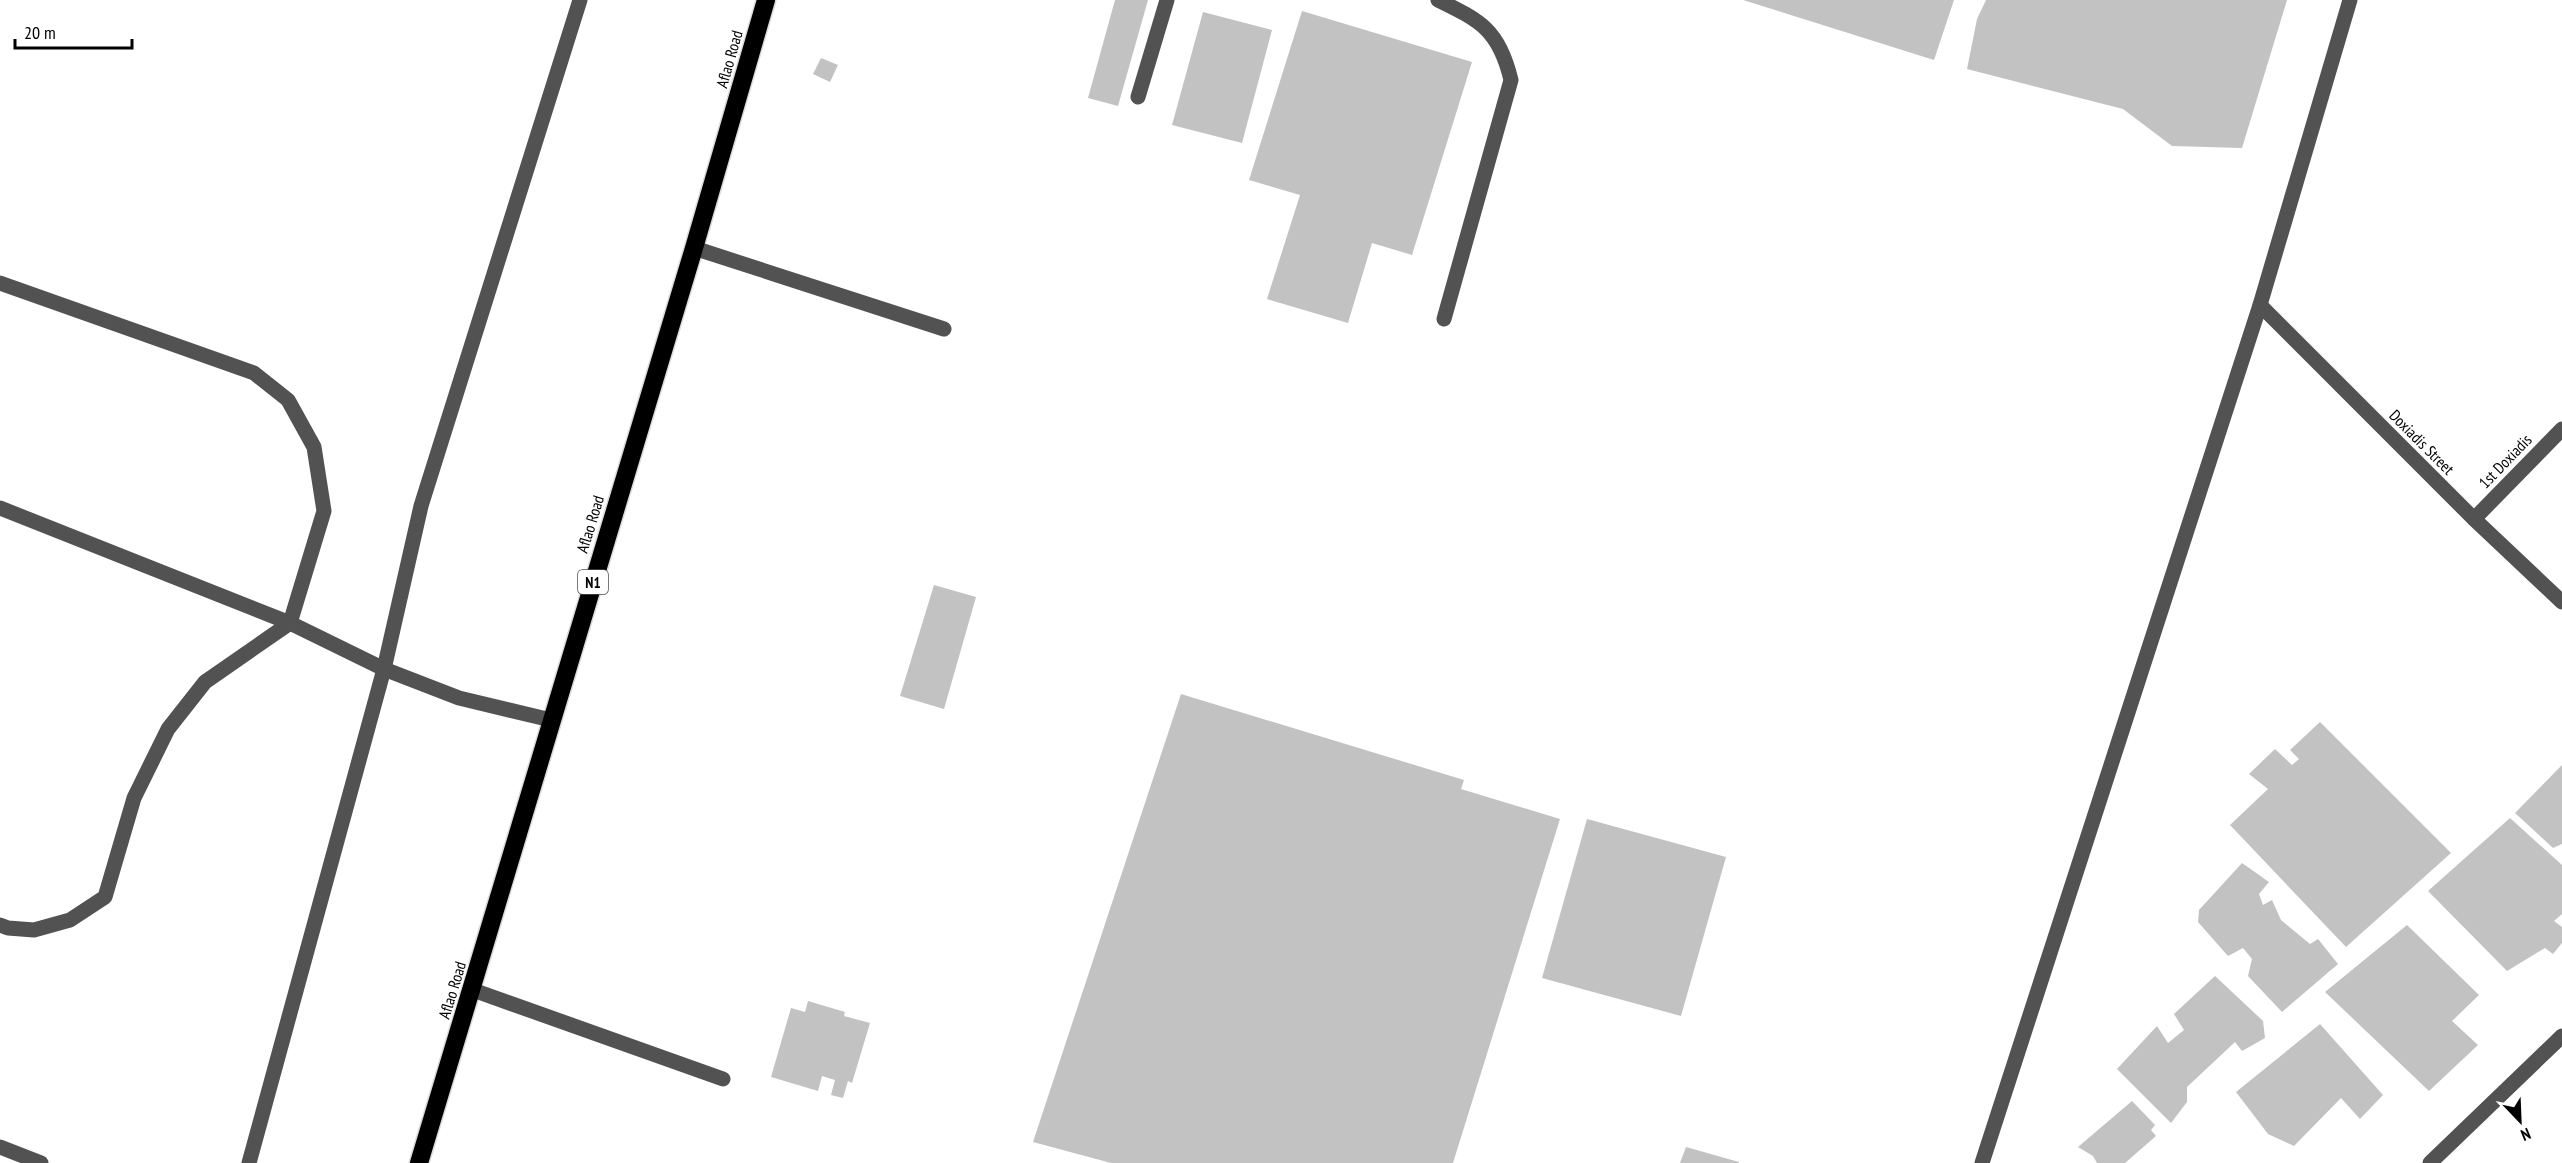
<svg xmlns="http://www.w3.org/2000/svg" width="2562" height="1163" viewBox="0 0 2562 1163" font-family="'PT Sans Narrow',sans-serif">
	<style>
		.building { fill: #c2c2c2 }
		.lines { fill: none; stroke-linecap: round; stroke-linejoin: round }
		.highway-casing { stroke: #dbdbdb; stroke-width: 21 }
		.minor { stroke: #525252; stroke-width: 15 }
		.highway { stroke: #000; stroke-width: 18 }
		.labels { text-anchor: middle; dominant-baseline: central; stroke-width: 4.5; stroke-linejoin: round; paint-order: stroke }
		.shield { fill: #fff; stroke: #4c4c4c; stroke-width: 1.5 }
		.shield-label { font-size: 15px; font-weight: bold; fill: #000 }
		.street-label { font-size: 16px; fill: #000; stroke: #fff }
	</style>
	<rect width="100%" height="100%" fill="#fff"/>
	<!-- building -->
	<g class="building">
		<path d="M1115 0H1148L1118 106 1088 98Z"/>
		<path d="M1743 0H1954L1934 60Z"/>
		<path d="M1986 0H2287L2242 148 2172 146 2123 109 1967 69 1977 19Z"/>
		<path d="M1302 11 1472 62 1412 255 1372 243 1348 323 1267 299 1300 195 1249 180Z"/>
		<path d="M1203 12 1272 30 1242 143 1172 125Z"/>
		<path d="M821 58 838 65 830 82 813 74Z"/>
		<path d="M934 585 976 597 944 709 900 696Z"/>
		<path d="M1181 694 1464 780 1461 789 1560 819 1453 1163H1111L1033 1142Z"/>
		<path d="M2320 722 2451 853 2346 947 2230 825 2268 789 2249 774 2275 749 2292 765 2299 759 2290 750Z"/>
		<path d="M2562 765V844L2553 848 2515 813Z"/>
		<path d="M2510 818 2562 865V914L2554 921 2562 927V943L2553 954 2545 948 2507 971 2428 891Z"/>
		<path d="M1587 819 1726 857 1681 1016 1542 978Z"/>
		<path d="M2242 863 2269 882 2259 894 2263 905 2272 900 2281 920 2310 944 2318 939 2338 964 2282 1012 2248 976 2252 959 2243 948 2228 956 2198 922 2199 910Z"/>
		<path d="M2407 925 2479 995 2452 1021 2478 1045 2429 1091 2325 992Z"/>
		<path d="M2215 976 2263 1021 2265 1038 2242 1051 2235 1042 2187 1087V1102L2171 1123 2117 1069 2157 1026 2168 1043 2184 1030 2174 1014Z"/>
		<path d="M808 1001 845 1012 844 1016 870 1023 852 1083 848 1081 843 1098 831 1095 835 1080 822 1076 818 1091 771 1077 791 1008 805 1012Z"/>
		<path d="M2320 1024 2383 1095 2360 1119 2341 1098 2294 1146 2268 1134 2236 1092Z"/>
		<path d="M2132 1101 2155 1125 2151 1130 2156 1136 2125 1163H2097L2093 1156 2078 1147Z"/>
		<path d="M1686 1147 1739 1162V1163H1680Z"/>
	</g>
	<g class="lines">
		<defs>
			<path id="highway" d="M419 1163 694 248 766 0"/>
		</defs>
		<!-- highway casing -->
		<use href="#highway" class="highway-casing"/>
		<!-- minor -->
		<g class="minor">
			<path d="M1438 0C1481 21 1499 30 1511 80L1444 319"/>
			<path d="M1138 97 1167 0"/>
			<path d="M694 248 944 329"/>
			<path d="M0 283 254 373 288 400 314 447 324 511 290 623 205 682 168 729 134 798 105 897 70 920 34 930 8 928 0 925"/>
			<path d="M2260 305 2474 519 2562 602"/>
			<path d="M0 508 290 623 384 669 459 698 551 720"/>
			<path d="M2474 519 2562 429"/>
			<path d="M473 990 723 1079"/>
			<path d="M0 1147 41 1163"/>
			<path d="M249 1163 384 669 421 506 580 0"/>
			<path d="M1982 1163 2260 305 2350 0"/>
			<path d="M2430 1163 2562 1036"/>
		</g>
		<!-- highway -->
		<use href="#highway" class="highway"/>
	</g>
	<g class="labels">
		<!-- shield labels -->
		<rect class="shield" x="578" y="570" width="30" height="24" rx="4.5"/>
		<g class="shield-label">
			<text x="593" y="582">N1</text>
		</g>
		<!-- street labels -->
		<g class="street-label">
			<text transform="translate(729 59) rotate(-74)">Aflao Road</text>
			<text transform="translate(2422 442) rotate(45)">Doxiadis Street</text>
			<text transform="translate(2505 461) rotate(-46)">1st Doxiadis</text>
			<text transform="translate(590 524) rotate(-73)">Aflao Road</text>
			<text transform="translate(452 990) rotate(-73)">Aflao Road</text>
		</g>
	</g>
	<!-- north arrow -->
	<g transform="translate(2520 1121) rotate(157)" stroke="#ffffff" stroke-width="4.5" paint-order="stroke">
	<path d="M0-4.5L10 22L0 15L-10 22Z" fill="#000000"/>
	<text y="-9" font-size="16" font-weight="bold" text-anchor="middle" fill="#000000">N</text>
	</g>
	<!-- scale -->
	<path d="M15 39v9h117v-9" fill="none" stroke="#000000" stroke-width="3"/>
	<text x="24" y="39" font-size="18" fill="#000000" stroke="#ffffff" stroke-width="4.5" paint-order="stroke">20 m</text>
</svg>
